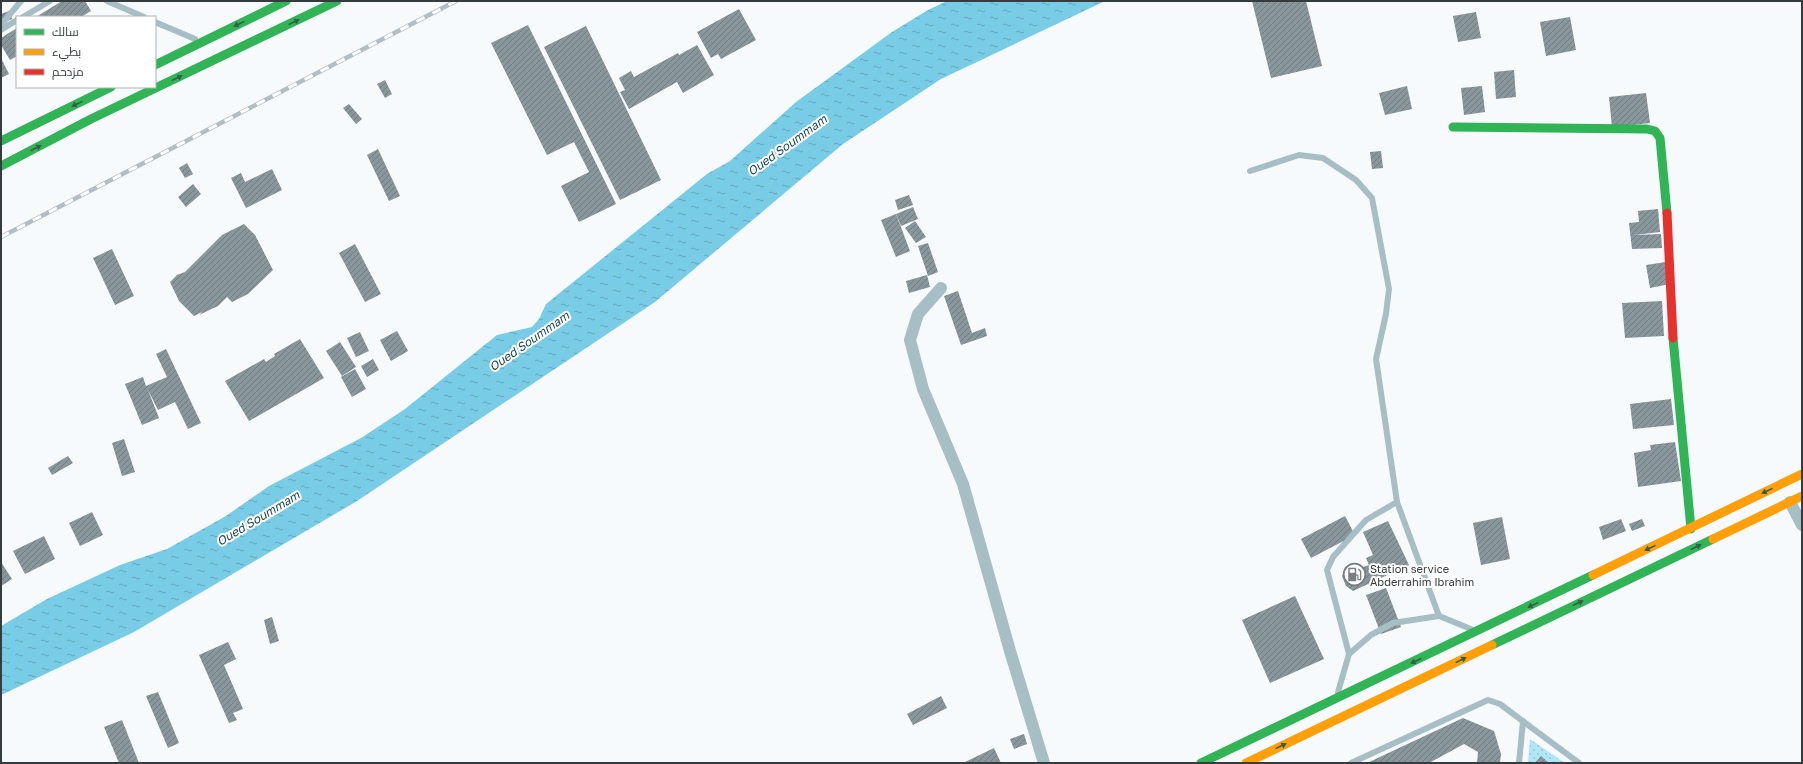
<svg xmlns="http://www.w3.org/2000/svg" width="1803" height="764" viewBox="0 0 1803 764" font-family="'Golos Text',Cairo,sans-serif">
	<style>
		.grass { fill: url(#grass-dots) }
		.water { fill: url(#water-ripples) }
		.building { fill: url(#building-hatch) }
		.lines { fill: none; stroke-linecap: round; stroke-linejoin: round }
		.lane { stroke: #a8bec5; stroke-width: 6 }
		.street { stroke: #a8bec5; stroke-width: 12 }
		.fast { stroke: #30b455; stroke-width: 9 }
		.slow { stroke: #ff9f0a; stroke-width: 9 }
		.jam { stroke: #e5322d; stroke-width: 9 }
		.rail-casing { stroke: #b2bec3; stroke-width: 4.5 }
		.rail { stroke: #fff; stroke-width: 3; stroke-dasharray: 9; stroke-linecap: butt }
		.oneway { fill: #336046 }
		.labels { text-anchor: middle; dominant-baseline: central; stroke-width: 4; stroke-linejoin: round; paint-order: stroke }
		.poi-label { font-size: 11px; fill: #343c3f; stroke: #fff; text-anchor: start }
		.water-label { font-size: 12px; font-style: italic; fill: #194a5a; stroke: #fff }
	</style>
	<defs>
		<pattern id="grass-dots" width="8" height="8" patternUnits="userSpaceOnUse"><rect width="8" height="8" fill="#b0e6f8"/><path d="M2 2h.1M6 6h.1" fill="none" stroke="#98c6d6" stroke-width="1.8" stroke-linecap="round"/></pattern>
		<pattern id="water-ripples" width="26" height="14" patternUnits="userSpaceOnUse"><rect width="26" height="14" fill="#78cce5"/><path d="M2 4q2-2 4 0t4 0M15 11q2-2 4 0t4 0" fill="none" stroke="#63a7bb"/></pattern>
		<pattern id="building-hatch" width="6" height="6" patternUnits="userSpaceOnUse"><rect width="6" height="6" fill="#89979c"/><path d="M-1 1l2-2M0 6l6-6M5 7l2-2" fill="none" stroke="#717c81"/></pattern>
	</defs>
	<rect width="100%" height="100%" fill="#f6fafc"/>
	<!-- grass -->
	<path class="grass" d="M1530 739 1565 763H1528Z"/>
	<!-- water -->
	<path class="water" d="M947 1H1105L941 79 843 144 655 302 357 501 134 632 1 695V626L47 599 120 565 167 549 226 516 269 486 361 438 405 409 497 335 532 327 539 319 546 304 707 174 730 161 796 102 892 32 928 10Z"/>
	<!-- building -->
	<g class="building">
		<path d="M62 1H85L91 11 81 17H36Z"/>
		<path d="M1252 1H1306L1322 66 1271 78Z"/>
		<path d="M739 9 756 40 721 59 718 54 711 58 697 32Z"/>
		<path d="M9 11 12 19 1 24V14Z"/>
		<path d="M1476 12 1481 38 1458 42 1453 16Z"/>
		<path d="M1570 17 1576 50 1546 56 1540 22Z"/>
		<path d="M528 25 616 204 579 222 561 186 589 172 574 142 547 155 491 43Z"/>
		<path d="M586 26 661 180 620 200 544 47Z"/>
		<path d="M17 28V56L10 60 1 45V38Z"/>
		<path d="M697 45 714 75 683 93 677 82 629 109 620 92 625 90 619 78 631 71 634 77 678 53 679 55Z"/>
		<path d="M1 58 9 74 1 78Z"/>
		<path d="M1514 70 1516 97 1496 99 1494 72Z"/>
		<path d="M385 80 392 94 385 98 377 84Z"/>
		<path d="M1407 86 1412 109 1385 115 1379 93Z"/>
		<path d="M1482 86 1485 112 1464 115 1461 88Z"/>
		<path d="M1646 93 1650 123 1612 127 1609 97Z"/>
		<path d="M349 104 362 119 356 124 343 108Z"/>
		<path d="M378 149 400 196 389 201 367 155Z"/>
		<path d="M1381 151 1383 168 1372 169 1370 152Z"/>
		<path d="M187 163 193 174 185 178 179 168Z"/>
		<path d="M272 169 282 190 246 208 231 178 241 173 245 182Z"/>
		<path d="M193 184 201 194 186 207 178 197Z"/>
		<path d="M909 195 913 205 898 210 895 200Z"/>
		<path d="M913 207 918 219 901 226 896 214Z"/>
		<path d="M1658 209 1660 232 1634 235 1661 234 1662 248 1632 249 1629 223 1639 222 1638 211Z"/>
		<path d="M896 214 910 251 896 257 881 220Z"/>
		<path d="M915 221 926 237 916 243 905 228Z"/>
		<path d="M244 224 255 235 273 270 248 294 232 302 227 297 218 306 199 315 202 312 194 316 179 301 170 282 177 275 185 272 222 235Z"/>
		<path d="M928 243 938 272 928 276 918 246Z"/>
		<path d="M355 244 381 294 365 302 339 253Z"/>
		<path d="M112 249 134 296 115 305 93 258Z"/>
		<path d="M1666 262 1670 284 1650 288 1646 265Z"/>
		<path d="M927 275 930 287 909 293 906 281Z"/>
		<path d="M958 291 972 333 985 328 987 336 961 345 944 296Z"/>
		<path d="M1662 301 1664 336 1625 338 1622 303Z"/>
		<path d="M397 331 408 351 391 361 380 340Z"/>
		<path d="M360 332 369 351 356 357 347 338Z"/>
		<path d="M300 339 324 378 249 421 225 381 264 359 266 362 275 356 274 354Z"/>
		<path d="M340 342 356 367 342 376 326 351Z"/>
		<path d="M166 349 201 423 188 429 175 402 158 410 148 390 159 418 142 425 125 384 143 377 146 386 167 377 156 354Z"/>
		<path d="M373 359 379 370 367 377 361 366Z"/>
		<path d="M355 369 366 389 352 397 341 377Z"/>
		<path d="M1671 399 1674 425 1633 429 1630 404Z"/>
		<path d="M124 439 135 472 122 476 112 443Z"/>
		<path d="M1675 442 1681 481 1638 487 1634 453 1651 450 1650 445Z"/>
		<path d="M68 456 73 463 52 475 48 468Z"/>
		<path d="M92 512 103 535 80 546 69 523Z"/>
		<path d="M1345 516 1355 535 1311 558 1301 539Z"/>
		<path d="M1502 517 1510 559 1481 565 1473 523Z"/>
		<path d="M1621 519 1626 531 1603 540 1599 527Z"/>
		<path d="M1642 519 1645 526 1632 531 1629 524Z"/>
		<path d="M1388 521 1409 565 1353 591 1346 586 1342 576 1345 567 1355 563 1363 567 1369 565 1366 558 1373 555 1363 532Z"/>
		<path d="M44 536 55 559 25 574 13 551Z"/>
		<path d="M1 562 12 579 1 586Z"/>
		<path d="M1386 588 1401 627 1381 634 1366 595Z"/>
		<path d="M1295 596 1324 659 1270 683 1242 620Z"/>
		<path d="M272 617 279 641 270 644 264 620Z"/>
		<path d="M228 642 236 659 224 665 243 709 233 713 237 720 229 723 199 655Z"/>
		<path d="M158 692 179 743 168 748 146 696Z"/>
		<path d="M941 696 947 708 913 725 907 714Z"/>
		<path d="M1463 718 1494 731 1501 754 1500 763H1477L1478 752 1464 744 1429 763H1367Z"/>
		<path d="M122 720 139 763H119L104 727Z"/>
		<path d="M1024 734 1027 744 1014 749 1010 739Z"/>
		<path d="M994 748 1001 763H963Z"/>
		<path d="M1541 756 1549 763H1535Z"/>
	</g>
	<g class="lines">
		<!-- lane -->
		<g class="lane">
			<path d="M107 1 144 17"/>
			<path d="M23 17 50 1"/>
			<path d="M155 22 195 39"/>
			<path d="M1 25 21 1"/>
			<path d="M1 30 17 20"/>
			<path d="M1250 171 1299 155 1323 158 1356 180 1372 198 1389 289 1386 314 1376 359 1397 502 1439 616"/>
			<path d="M1349 654 1327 570 1333 557 1366 520 1397 502"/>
			<path d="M1338 692 1349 654 1371 635 1393 623 1439 616 1471 629"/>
			<path d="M1351 763 1488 700 1500 704 1579 763"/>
			<path d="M1519 763 1523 721"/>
		</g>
		<!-- street -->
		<g class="street">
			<path d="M941 288 918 314 910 340 923 389 963 484 1010 651 1044 763"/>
			<path d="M1790 502 1802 525"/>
		</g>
		<!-- fast -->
		<g class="fast">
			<path d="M155 65 286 1"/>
			<path d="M1453 127 1647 129 1655 131 1660 138 1667 213"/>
			<path d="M1 141 111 87"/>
			<path d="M1 166 91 119 337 1"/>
			<path d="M1673 338 1691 529"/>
			<path d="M1492 645 1713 539"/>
			<path d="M1201 763 1593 575"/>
		</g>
		<!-- slow -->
		<g class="slow">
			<path d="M1713 539 1802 496"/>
			<path d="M1593 575 1802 474"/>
			<path d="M1246 763 1492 645"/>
		</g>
		<!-- jam -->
		<path class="jam" d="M1667 213 1673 338"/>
		<defs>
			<path id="rail" d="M1 237 456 1"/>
		</defs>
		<!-- rail casing -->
		<use href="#rail" class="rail-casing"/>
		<!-- rail -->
		<use href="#rail" class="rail"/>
	</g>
	<!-- one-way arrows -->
	<defs><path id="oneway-solid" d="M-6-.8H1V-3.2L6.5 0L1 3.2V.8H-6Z"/></defs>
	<g class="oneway">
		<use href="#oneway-solid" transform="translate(294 22) rotate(-26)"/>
		<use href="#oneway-solid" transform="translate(239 24) rotate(154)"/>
		<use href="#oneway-solid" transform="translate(177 78) rotate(-26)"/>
		<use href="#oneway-solid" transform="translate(77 104) rotate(154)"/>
		<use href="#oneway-solid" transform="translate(36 148) rotate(-27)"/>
		<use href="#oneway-solid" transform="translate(1767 491) rotate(154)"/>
		<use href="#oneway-solid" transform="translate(1696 547) rotate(-26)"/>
		<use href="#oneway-solid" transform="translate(1650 548) rotate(154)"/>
		<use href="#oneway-solid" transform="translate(1578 603) rotate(-26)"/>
		<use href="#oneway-solid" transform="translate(1533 605) rotate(154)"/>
		<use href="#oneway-solid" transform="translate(1461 660) rotate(-26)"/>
		<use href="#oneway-solid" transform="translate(1416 661) rotate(154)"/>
		<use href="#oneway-solid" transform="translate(1281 746) rotate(-26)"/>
	</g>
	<!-- icons -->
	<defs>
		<symbol id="fuel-ring" viewBox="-11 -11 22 22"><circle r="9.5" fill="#fff" stroke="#787e81" stroke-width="1.5"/><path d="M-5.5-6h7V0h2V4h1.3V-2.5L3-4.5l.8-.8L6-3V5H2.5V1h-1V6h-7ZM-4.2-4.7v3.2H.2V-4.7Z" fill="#787e81"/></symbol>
	</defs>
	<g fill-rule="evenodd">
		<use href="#fuel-ring" x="1342" y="562" width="25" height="25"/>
	</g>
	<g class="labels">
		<!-- poi labels -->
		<g class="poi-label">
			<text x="1370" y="568">Station service<tspan x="1370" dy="13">Abderrahim Ibrahim</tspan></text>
		</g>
		<!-- water labels -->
		<g class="water-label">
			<text transform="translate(787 145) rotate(-36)">Oued Soummam</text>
			<text transform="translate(529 341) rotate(-35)">Oued Soummam</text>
			<text transform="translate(258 518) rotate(-31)">Oued Soummam</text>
		</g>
	</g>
	<!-- border -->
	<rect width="1803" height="764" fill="none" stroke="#343c3f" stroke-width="4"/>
	<!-- legend -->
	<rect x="16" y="16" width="140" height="72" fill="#ffffff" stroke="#aeb1b2"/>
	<rect x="24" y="29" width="20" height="6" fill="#30b455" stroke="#aeb1b2"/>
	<text x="52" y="36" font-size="12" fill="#343c3f">سالك</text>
	<rect x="24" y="49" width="20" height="6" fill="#ff9f0a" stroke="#aeb1b2"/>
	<text x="52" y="56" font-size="12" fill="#343c3f">بطيء</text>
	<rect x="24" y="69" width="20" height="6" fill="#e5322d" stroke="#aeb1b2"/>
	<text x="52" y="76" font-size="12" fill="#343c3f">مزدحم</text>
</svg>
